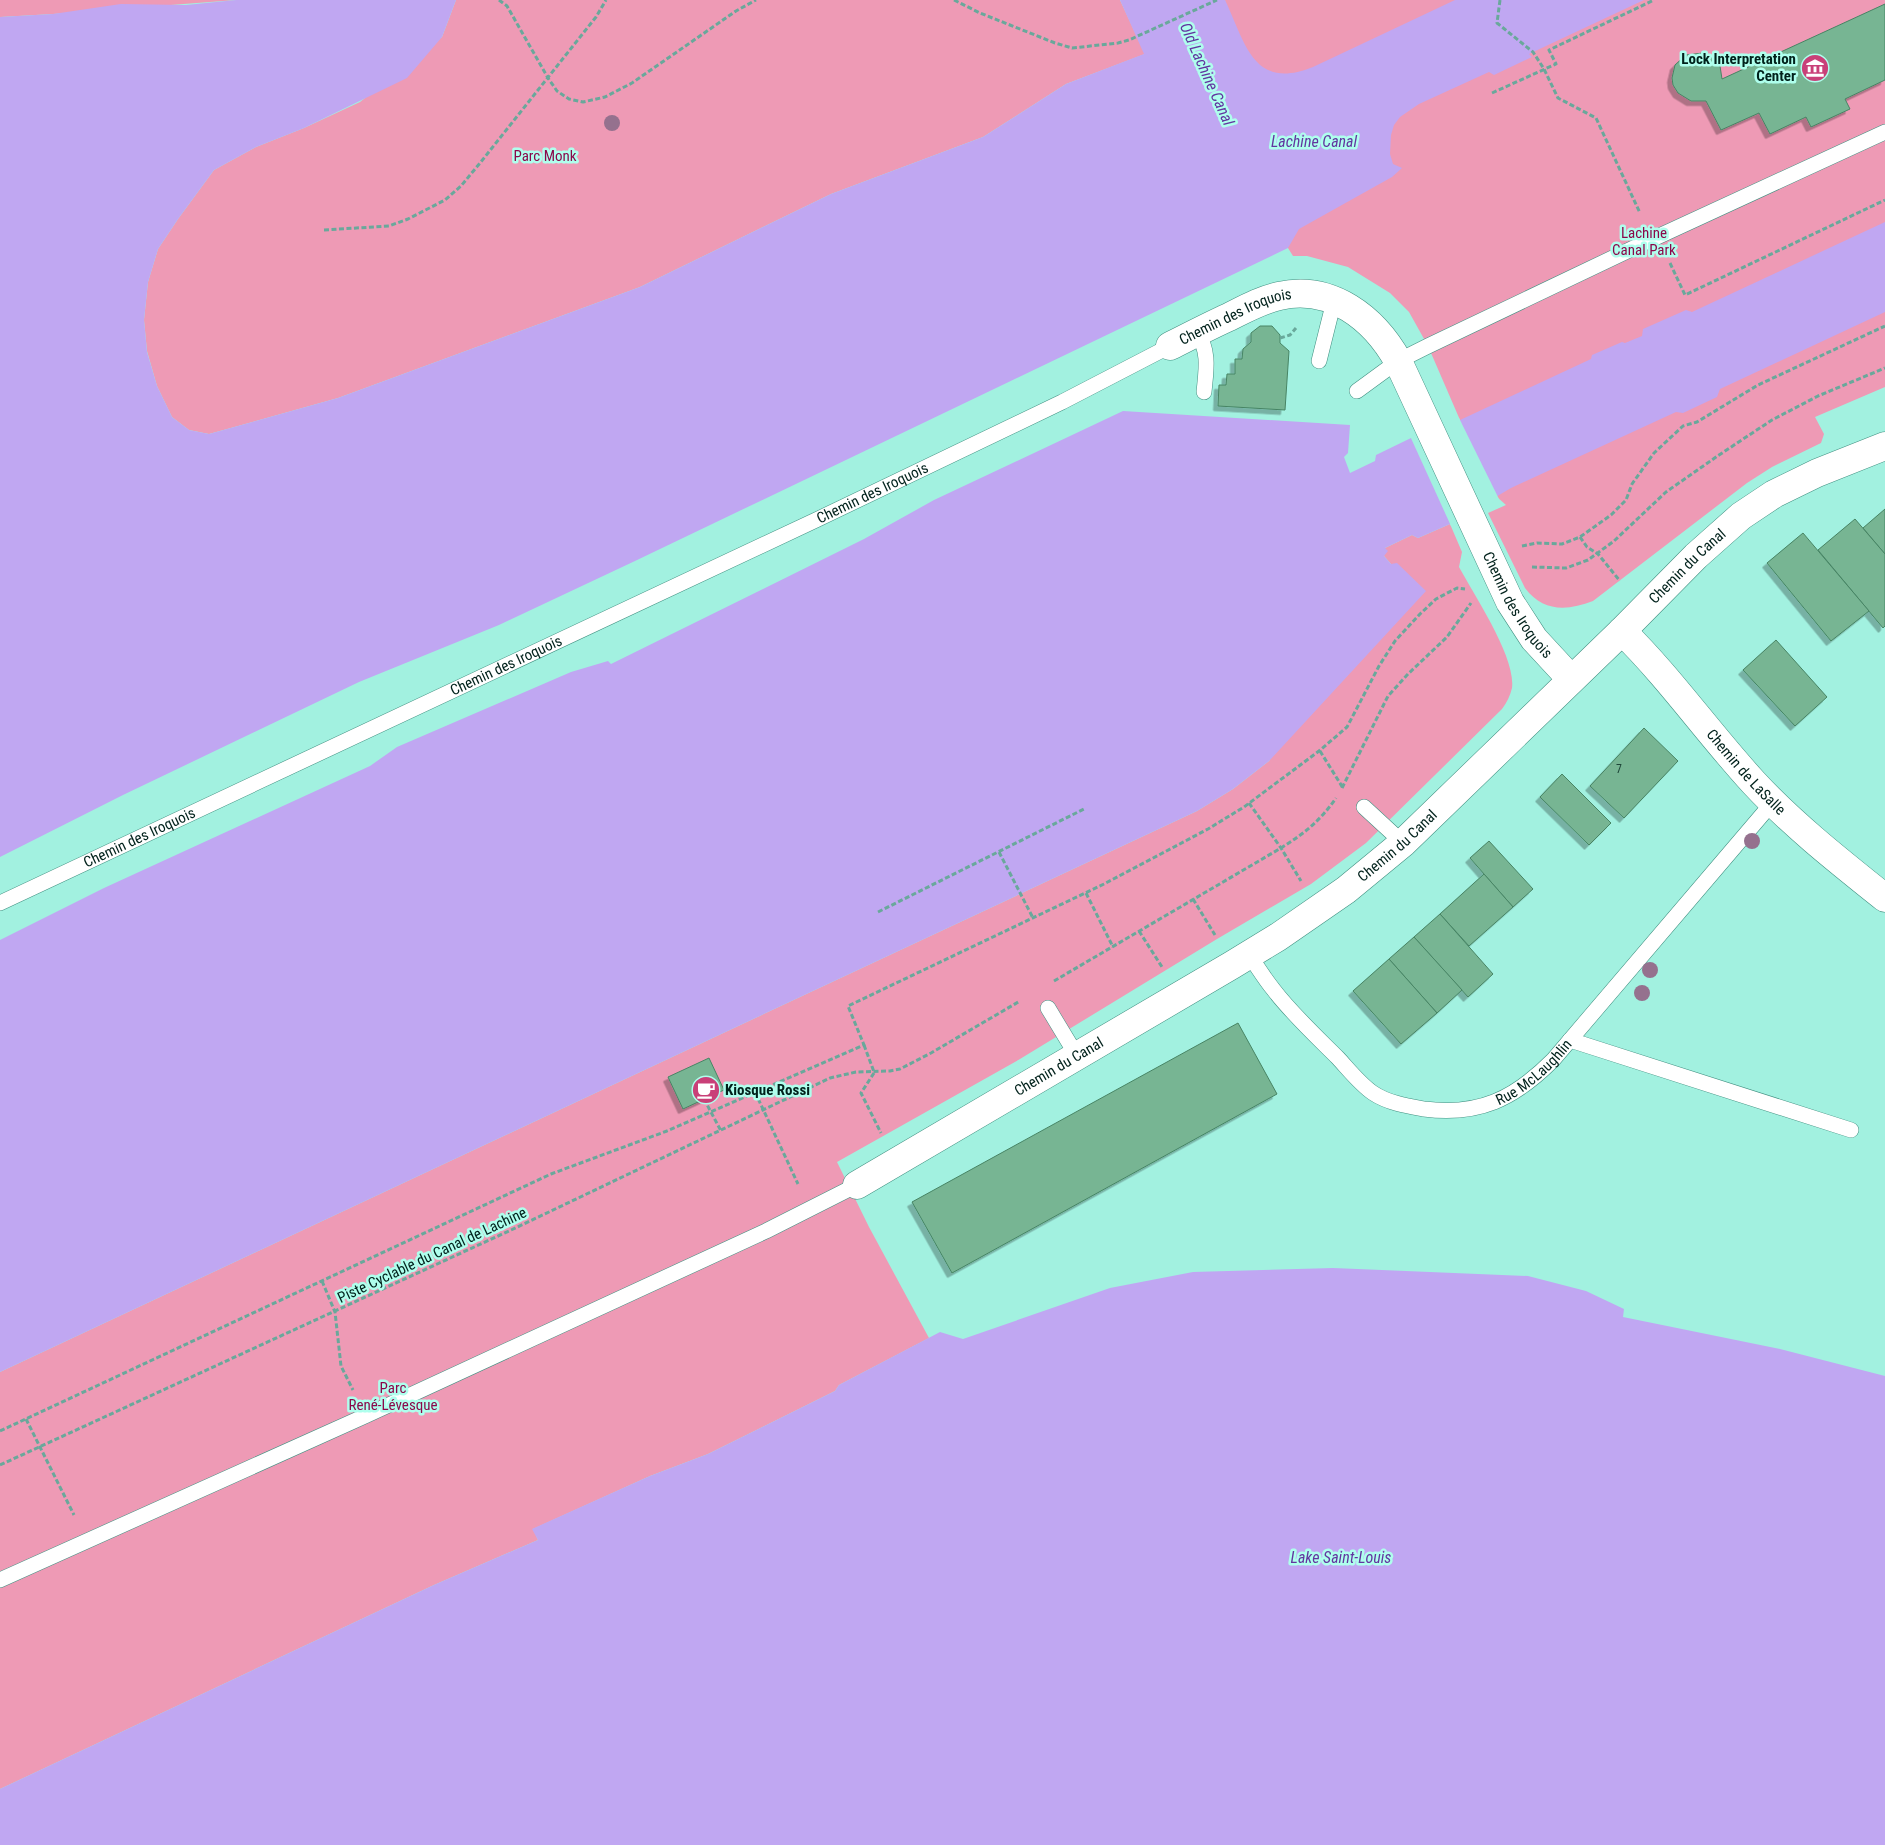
<svg xmlns="http://www.w3.org/2000/svg" width="1885" height="1845" viewBox="0 0 1885 1845" font-family="'Roboto Condensed',sans-serif">
	<style>
		.green { fill: #ee9ab5 }
		.water { fill: #c0a7f2 }
		.pier { fill: #a2f1e0 }
		.building { fill: #77b593; stroke: #478464; filter: url(#shadow) }
		.lines { fill: none; stroke-linecap: round; stroke-linejoin: round }
		.lane-casing { stroke: #419081; stroke-width: 16 }
		.street-casing { stroke: #419081; stroke-width: 29 }
		.path { stroke: #69a89b; stroke-width: 3; stroke-dasharray: 5 2.5; stroke-linecap: butt }
		.lane { stroke: #fff; stroke-width: 15 }
		.street { stroke: #fff; stroke-width: 28 }
		.tree { fill: #95718e }
		.labels { text-anchor: middle; dominant-baseline: central; stroke-width: 5; stroke-linejoin: round; paint-order: stroke }
		.number-label { font-size: 12px; fill: #1e4639 }
		.poi-label { font-size: 15px; font-weight: bold; fill: #00211b; stroke: #afffed; text-anchor: end }
		.park-label { font-size: 15px; fill: #8b084a; stroke: #afffed }
		.street-label { font-size: 15px; fill: #00211b; stroke: #afffed }
		.water-label { font-size: 16px; font-style: italic; fill: #62359f; stroke: #afffed }
	</style>
	<defs>
		<filter id="shadow"><feDropShadow dx="-4.5" dy="4.5" stdDeviation="0" flood-color="#0004"/></filter>
	</defs>
	<rect width="100%" height="100%" fill="#a2f1e0"/>
	<!-- green -->
	<g class="green">
		<path d="M0 0H236L53 14 0 17Z"/>
		<path d="M456 0H1120L1145 54 1066 84 983 137 831 194 640 287 338 398 209 434 189 430 172 417 157 386 147 351 144 320 148 282 158 249 178 219 214 170 256 147 304 128 360 102 442 37Z"/>
		<path d="M1225 0H1885V387L1815 417 1824 434 1821 443 1772 467 1747 483 1593 601C1567 611 1543 612 1525 588L1488 513 1506 505 1497 497 1460 420 1428 346 1409 312 1390 293 1348 267 1307 256H1293L1288 248 1241 148Z"/>
		<path d="M1450 524 1462 552 1459 567C1474 595 1516 657 1512 688 1510 696 1507 702 1502 709L1366 843 1311 884 1217 939 1020 1059 837 1162 869 1227 929 1338 839 1385 835 1391 708 1454 650 1476 533 1529 538 1540 434 1585 0 1789V1372L1197 811 1233 789 1269 761 1391 564 1384 556 1385 548 1412 535 1418 538Z"/>
	</g>
	<!-- water -->
	<g class="water">
		<path d="M236 0H456L442 37 407 78 304 128 256 147 214 170 178 219 158 249 148 282 144 320 147 352 157 386 172 417 189 430 209 434 338 398 640 287 831 194 983 137 1066 84 1144 54 1120 0H1225C1246 44 1253 91 1313 67L1455 0H1644L1529 54 1532 57 1494 75 1489 72 1419 104 1400 117 1394 125 1391 135 1390 154 1393 164 1402 168 1392 177 1299 229 1288 248 635 561 499 625 359 682 123 795 0 857V17L53 14 121 4 186 5Z"/>
		<path d="M1885 222V312L1720 389 1717 397 1683 413 1676 412 1511 488 1450 524 1418 538 1412 535 1385 548 1388 551 1384 556 1391 564 1397 563 1426 591 1269 761 1233 789 1197 811 0 1372V940L104 888 370 766 397 747 571 672 608 661 611 664 864 539 934 500 1123 411 1350 425 1348 453 1344 457 1350 473 1375 461 1376 455 1411 438 1460 420 1591 359 1592 355 1622 342 1625 343 1642 336 1643 329 1686 310 1692 312Z"/>
		<path d="M1333 1268 1528 1276 1586 1291 1624 1309 1623 1317 1780 1349 1885 1376V1845H0V1789L434 1585 538 1540 532 1529 650 1476 708 1454 835 1391 839 1385 940 1332 963 1339 1110 1288 1193 1272Z"/>
	</g>
	<!-- pier -->
	<path class="pier" d="M1459 418 1499 499 1451 526 1410 436Z"/>
	<!-- building -->
	<g class="building">
		<path d="M1885 4V80L1845 99 1850 109 1811 127 1806 117 1770 134 1759 113 1721 130 1706 101H1691L1678 93 1673 85 1672 78 1675 65 1686 55 1703 53 1716 59 1720 66 1722 79Z"/>
		<path d="M1260 326H1272L1280 335V343L1289 351 1285 410 1218 406 1219 385H1226L1227 374H1235V359H1242L1243 349 1251 342V333Z"/>
		<path d="M1885 509V554L1863 528Z"/>
		<path d="M1855 519 1885 554V626L1883 628 1818 550Z"/>
		<path d="M1803 533 1869 611 1831 641 1767 563Z"/>
		<path d="M1776 640 1827 697 1795 726 1743 670Z"/>
		<path d="M1644 728 1678 761 1624 818 1590 786Z"/>
		<path d="M1562 774 1611 823 1589 845 1540 797Z"/>
		<path d="M1489 841 1533 889 1513 907 1470 858Z"/>
		<path d="M1484 874 1513 907 1469 946 1440 914Z"/>
		<path d="M1440 914 1493 974 1468 997 1414 937Z"/>
		<path d="M1414 937 1462 990 1437 1013 1389 959Z"/>
		<path d="M1389 959 1437 1013 1401 1044 1353 991Z"/>
		<path d="M1238 1023 1277 1094 952 1273 912 1202Z"/>
		<path d="M709 1058 724 1090 683 1109 668 1077Z"/>
	</g>
	<g class="lines">
		<defs>
			<g id="lane">
				<path d="M1197 333C1210 351 1206 371 1204 392"/>
				<path d="M1319 361 1334 301"/>
				<path d="M1357 391 1398 361 1428 346 1644 243 1885 132"/>
				<path d="M1364 807 1403 843"/>
				<path id="s1" d="M0 903 816 520 1062 402 1170 346"/>
				<path id="s2" d="M1249 955C1257 966 1264 978 1273 989 1292 1014 1316 1036 1338 1058 1349 1070 1360 1084 1373 1093 1388 1103 1407 1106 1424 1109 1479 1116 1514 1099 1553 1060L1773 802"/>
				<path d="M1048 1008 1077 1056"/>
				<path d="M1570 1040 1851 1130"/>
				<path d="M0 1580 365 1416 766 1231 857 1185"/>
			</g>
			<g id="street">
				<path id="s3" d="M1170 346C1190 336 1209 326 1229 317 1245 309 1261 300 1279 296 1331 284 1374 318 1398 361L1510 602 1534 639 1571 679"/>
				<path id="s4" d="M1622 631C1670 678 1708 733 1754 783 1793 825 1840 862 1885 898"/>
				<path id="s5" d="M857 1185 1232 965 1278 937 1346 890 1403 843 1622 631 1696 556 1741 516 1774 494 1817 473 1885 446"/>
			</g>
		</defs>
		<!-- lane casing -->
		<use href="#lane" class="lane-casing"/>
		<!-- street casing -->
		<use href="#street" class="street-casing"/>
		<!-- path -->
		<g class="path">
			<path d="M499 0 507 6 548 78 557 91 569 99 583 102 605 97 632 83 736 11 756 0"/>
			<path d="M954 0 980 13 1055 43 1072 48 1118 43 1129 40 1217 0"/>
			<path d="M1500 0 1497 23 1533 52 1544 69 1558 98 1596 118 1640 213"/>
			<path d="M1492 93 1556 64 1549 50 1654 0"/>
			<path d="M324 230 389 226 408 219 445 200 461 186 480 163 596 17 606 0"/>
			<path d="M1670 263 1685 295 1885 200"/>
			<path d="M1280 338 1290 335 1296 328"/>
			<path d="M1580 537 1587 547 1598 554 1620 581"/>
			<path d="M1522 546 1537 543 1562 544 1580 537 1611 515 1626 500 1632 484 1654 453 1683 426 1697 422 1758 385 1885 326"/>
			<path d="M1532 567 1566 568 1588 560 1614 541 1666 492 1719 455 1772 420 1818 396 1885 368"/>
			<path d="M1320 751 1343 788"/>
			<path d="M1342 788 1388 696 1408 674 1447 637 1471 603"/>
			<path d="M1249 803 1281 848 1301 881"/>
			<path d="M999 852 1033 918"/>
			<path d="M1086 893 1113 947"/>
			<path d="M1193 899 1215 935"/>
			<path d="M878 912 1084 809"/>
			<path d="M1139 931 1162 967"/>
			<path d="M1054 981 1281 848C1305 833 1320 821 1336 798"/>
			<path d="M864 1045 874 1072"/>
			<path d="M874 1073 861 1093 881 1133"/>
			<path d="M755 1092 798 1184"/>
			<path d="M704 1099 721 1131"/>
			<path d="M322 1281 335 1312 341 1366 353 1390"/>
			<path d="M26 1419 74 1515"/>
			<path d="M0 1431 551 1174 667 1131 864 1045 848 1006 1104 884 1208 829 1244 807 1319 751 1347 727 1379 666 1395 641 1420 614 1436 599 1457 588 1465 589"/>
			<path d="M0 1465 509 1231 830 1078 856 1072 890 1071 900 1069 931 1053 1020 1001"/>
		</g>
		<!-- lane -->
		<use href="#lane" class="lane"/>
		<!-- street -->
		<use href="#street" class="street"/>
	</g>
	<!-- trees -->
	<g class="tree">
		<circle cx="612" cy="123" r="8"/>
		<circle cx="1752" cy="841" r="8"/>
		<circle cx="1650" cy="970" r="8"/>
		<circle cx="1642" cy="993" r="8"/>
	</g>
	<!-- icons -->
	<defs>
		<symbol id="museum-disc" viewBox="-11 -11 22 22"><circle r="9.5" fill="#c94078" stroke="#afffed"/><path d="M0-6L6-3V-2H-6V-3ZM-5-1h2V3h-2ZM-1-1h2V3h-2ZM3-1h2V3H3ZM-6 4H6V6H-6Z" fill="#fff"/></symbol>
		<symbol id="cafe-disc" viewBox="-11 -11 22 22"><circle r="9.5" fill="#c94078" stroke="#afffed"/><path d="M-5.5-4.5H6V0H3Q3 3.5 0 3.5H-2.5Q-5.5 3.5-5.5 0ZM3-3.2v2h1.7v-2ZM-6 4.5H4V6H-6Z" fill="#fff"/></symbol>
	</defs>
	<g fill-rule="evenodd">
		<use href="#museum-disc" x="1799" y="52" width="32" height="32"/>
		<use href="#cafe-disc" x="690" y="1074" width="32" height="32"/>
	</g>
	<g class="labels">
		<!-- number labels -->
		<g class="number-label">
			<text x="1619" y="769">7</text>
		</g>
		<!-- poi labels -->
		<g class="poi-label">
			<text x="1796" y="59">Lock Interpretation<tspan x="1796" dy="17">Center</tspan></text>
			<text x="725" y="1090" text-anchor="start">Kiosque Rossi</text>
		</g>
		<!-- park labels -->
		<g class="park-label">
			<text x="545" y="156">Parc Monk</text>
			<text x="1644" y="233">Lachine<tspan x="1644" dy="17">Canal Park</tspan></text>
			<text x="393" y="1388">Parc<tspan x="393" dy="17">René-Lévesque</tspan></text>
		</g>
		<!-- street labels -->
		<g class="street-label">
			<text stroke="none"><textPath href="#s3" startOffset="72">Chemin des Iroquois</textPath></text>
			<text stroke="none"><textPath href="#s1" startOffset="964">Chemin des Iroquois</textPath></text>
			<text stroke="none"><textPath href="#s5" startOffset="1042">Chemin du Canal</textPath></text>
			<text stroke="none"><textPath href="#s3" startOffset="538">Chemin des Iroquois</textPath></text>
			<text stroke="none"><textPath href="#s1" startOffset="559">Chemin des Iroquois</textPath></text>
			<text stroke="none"><textPath href="#s4" startOffset="188">Chemin de LaSalle</textPath></text>
			<text stroke="none"><textPath href="#s1" startOffset="154">Chemin des Iroquois</textPath></text>
			<text stroke="none"><textPath href="#s5" startOffset="639">Chemin du Canal</textPath></text>
			<text stroke="none"><textPath href="#s5" startOffset="234">Chemin du Canal</textPath></text>
			<text stroke="none"><textPath href="#s2" startOffset="361">Rue McLaughlin</textPath></text>
			<text transform="translate(432 1255) rotate(-25)">Piste Cyclable du Canal de Lachine</text>
		</g>
		<!-- water labels -->
		<g class="water-label">
			<text transform="translate(1207 74) rotate(66)">Old Lachine Canal</text>
			<text x="1314" y="141">Lachine Canal</text>
			<text x="1341" y="1557">Lake Saint-Louis</text>
		</g>
	</g>
</svg>
